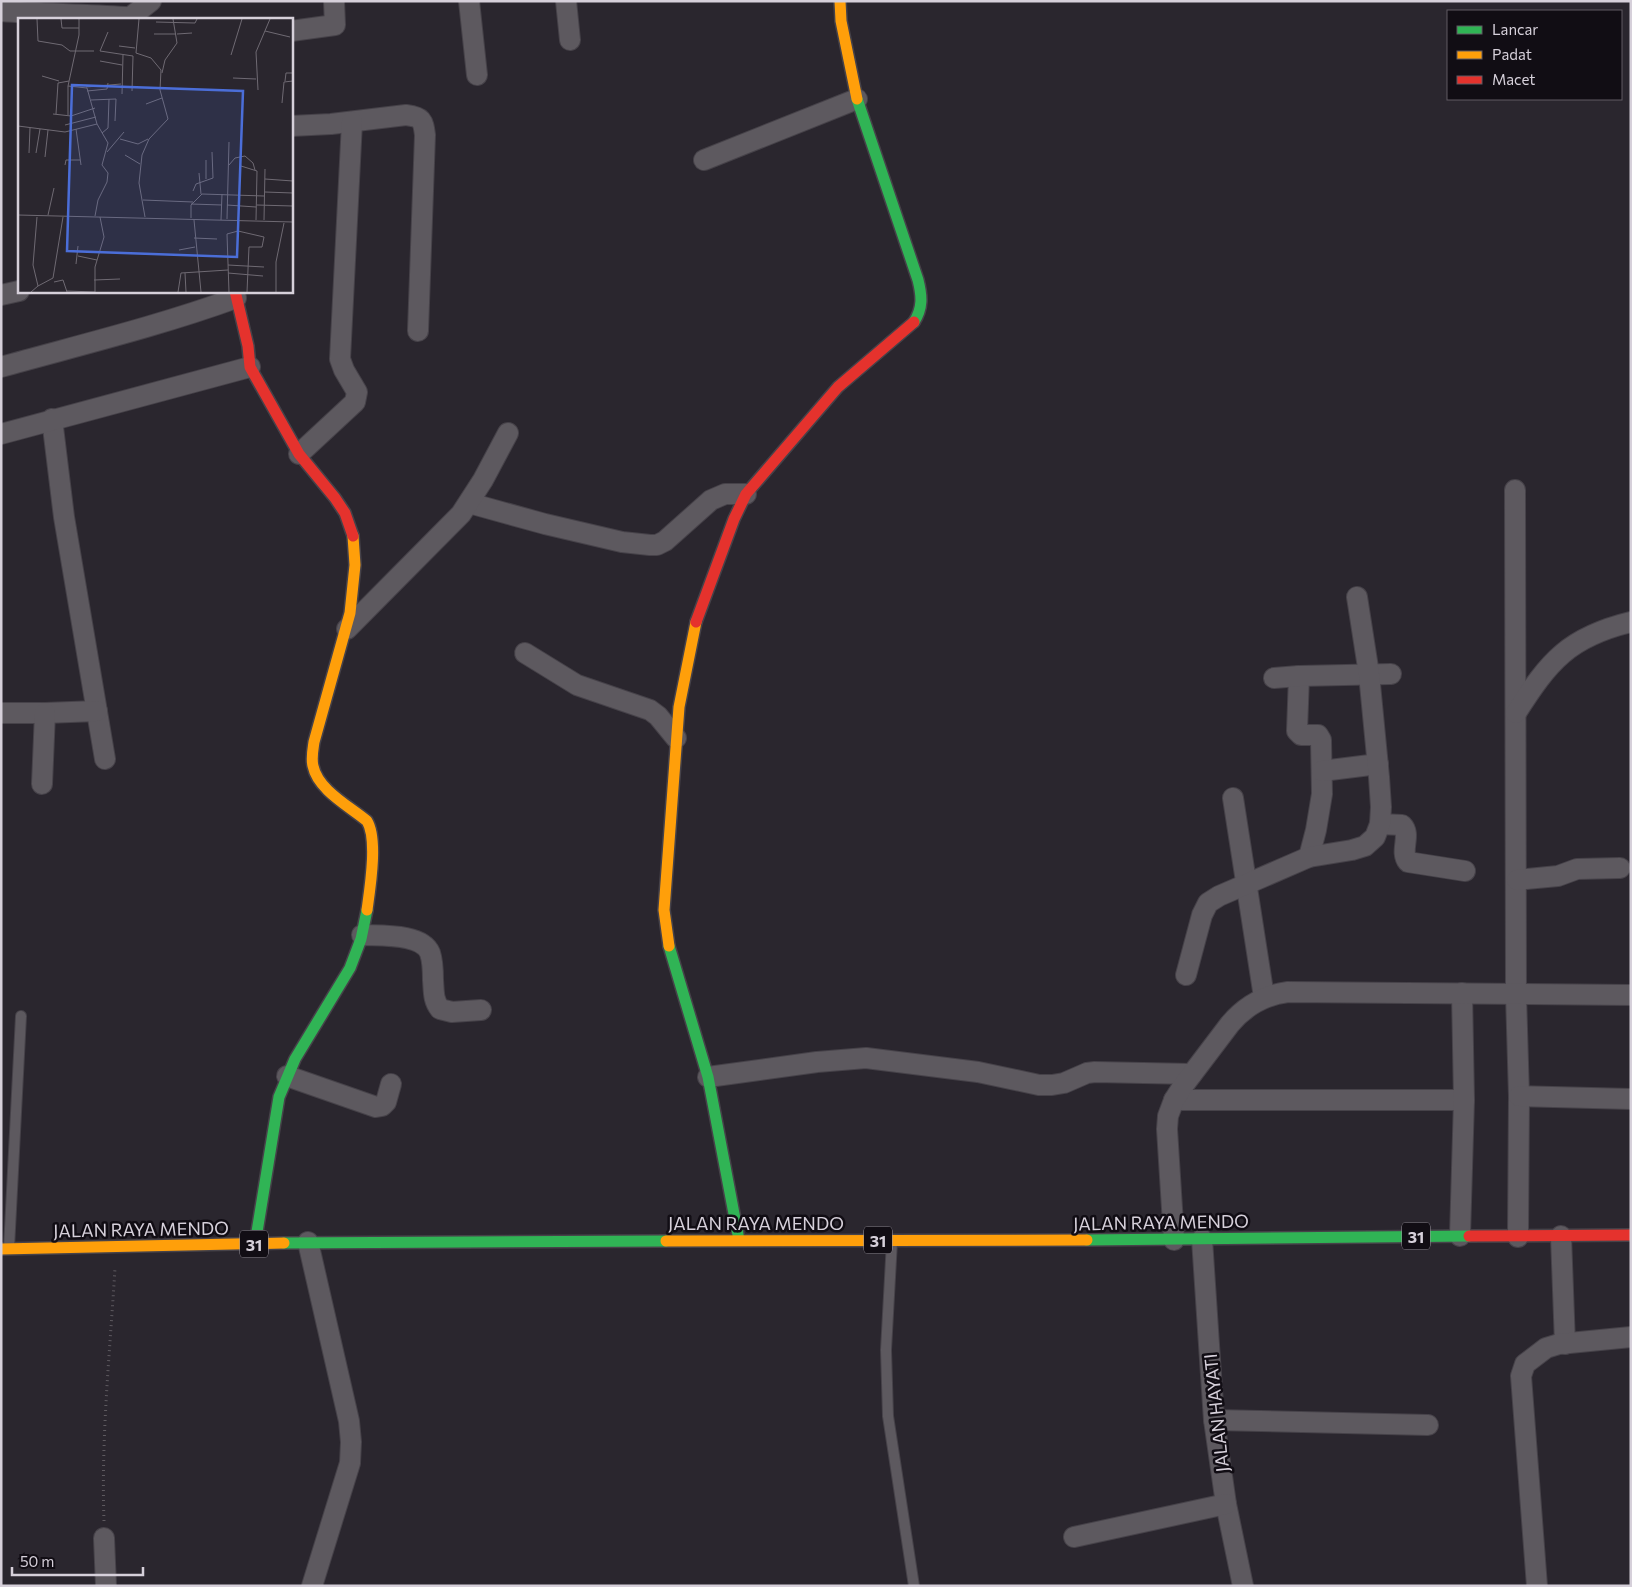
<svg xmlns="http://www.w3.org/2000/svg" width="1632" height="1587" viewBox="0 0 1632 1587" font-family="Commissioner,sans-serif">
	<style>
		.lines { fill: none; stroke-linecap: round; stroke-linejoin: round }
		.lane-casing { stroke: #464249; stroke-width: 12 }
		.street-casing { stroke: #464249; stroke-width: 22 }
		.fast-casing { stroke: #464249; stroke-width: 14 }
		.slow-casing { stroke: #464249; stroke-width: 14 }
		.jam-casing { stroke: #464249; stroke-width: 14 }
		.path { stroke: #5e5a60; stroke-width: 3; stroke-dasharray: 1 4; stroke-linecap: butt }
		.lane { stroke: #5d595f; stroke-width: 10 }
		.street { stroke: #5d595f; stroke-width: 20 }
		.fast { stroke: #30b455; stroke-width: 11 }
		.slow { stroke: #ff9f0a; stroke-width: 11 }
		.jam { stroke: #e5322d; stroke-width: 11 }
		.labels { text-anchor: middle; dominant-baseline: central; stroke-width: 5; stroke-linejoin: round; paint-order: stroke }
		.shield { fill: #110d14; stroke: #9b969f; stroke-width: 1 }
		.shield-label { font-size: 16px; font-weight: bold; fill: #d6d0da }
		.street-label { font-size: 18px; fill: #d6d0da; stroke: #110d14 }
		.inset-road { fill: none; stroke: #6f6a73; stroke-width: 1 }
		.view { fill: #4b6ed8; fill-opacity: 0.15; stroke: #4b6ed8; stroke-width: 2.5 }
		.inset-edge { fill: none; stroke: #d6d0da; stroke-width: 2.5 }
	</style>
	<rect width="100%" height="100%" fill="#2a262e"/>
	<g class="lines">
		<defs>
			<g id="lane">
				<path d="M892 1241 886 1350 888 1416 914 1586"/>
				<path d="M9 1248 21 1016"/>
			</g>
			<g id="street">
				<path d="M469 1 477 75"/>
				<path d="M566 1 570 40"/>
				<path d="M1 11C43 14 84 14 125 17L128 19"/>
				<path d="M128 19 151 1"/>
				<path d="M291 31 335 25 334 1"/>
				<path d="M291 126 331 124 406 115C422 117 423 120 425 135L418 331"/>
				<path d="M704 160 857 99"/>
				<path d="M1 295 19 291"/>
				<path d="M1 367C80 345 159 326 236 298"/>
				<path d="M52 419 64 517 105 759"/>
				<path d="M1 434 250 367"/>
				<path d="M299 454 355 402 357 392 344 370 340 359 352 122"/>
				<path d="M1515 490 1516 995 1519 1096 1518 1237"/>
				<path d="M469 503 545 524 622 542 650 545H657L665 541 711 500 725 494H746"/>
				<path d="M347 629 461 514 483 480 508 433"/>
				<path d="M525 653 577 685 650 710 658 716 676 738"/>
				<path d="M1299 676 1297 731 1301 735H1318L1321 740 1322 794 1316 830 1309 857"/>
				<path d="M1274 678 1299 676 1391 674"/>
				<path d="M1 713H45L97 711"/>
				<path d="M1516 713C1549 661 1569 637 1631 622"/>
				<path d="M1322 771 1378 764"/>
				<path d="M42 784 45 713"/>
				<path d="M1233 798 1264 997"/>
				<path d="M1380 824 1402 825C1412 835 1399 851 1408 862L1465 871"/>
				<path d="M1517 880 1558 876 1577 869 1620 868"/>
				<path d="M362 935C380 936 422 933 430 953 433 962 433 971 433 980 434 992 433 1000 440 1009L452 1012 481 1010"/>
				<path d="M1186 975 1202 915 1208 903 1219 896 1309 857 1352 850 1365 846 1375 837 1380 824 1381 807 1379 777 1369 674 1357 597"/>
				<path d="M287 1076 376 1107 382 1106 386 1102 391 1084"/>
				<path d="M708 1077 817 1062 866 1058 978 1072 1039 1085H1052L1064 1083 1087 1073 1095 1072 1192 1074"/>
				<path d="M1519 1096 1631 1099"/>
				<path d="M1174 1100H1464"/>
				<path d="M1460 1236 1464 1100 1462 993"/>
				<path d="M1561 1236 1565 1344"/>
				<path d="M1202 1239 1214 1420 1226 1504 1243 1586"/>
				<path d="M1174 1240 1167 1129 1168 1116 1174 1100 1183 1086 1230 1024C1246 1005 1264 995 1288 992L1631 995"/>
				<path d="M308 1242 349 1421 351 1442 350 1463 312 1586"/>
				<path d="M1214 1420 1428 1425"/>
				<path d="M1074 1537 1226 1504"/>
				<path d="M104 1538 106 1586"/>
				<path d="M1537 1586 1521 1376 1525 1364 1546 1348 1559 1344 1631 1337"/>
			</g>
			<g id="fast">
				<path d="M857 99 918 280C922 296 923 308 914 322"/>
				<path d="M669 946 708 1077 739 1240"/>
				<path d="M1087 1240 1469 1236"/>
				<path d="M284 1243 666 1241"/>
				<path d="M255 1244 279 1097 295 1059 350 968 361 939 367 910"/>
			</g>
			<g id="slow">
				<path d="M840 1 841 21 857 99"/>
				<path d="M353 536 355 565 350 613 314 742C313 749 311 758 313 766 318 790 349 806 367 821 378 839 370 888 367 910"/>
				<path d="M669 946 664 910 679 707 696 622"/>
				<path d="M666 1241 1087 1240"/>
				<path d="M1 1249 284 1243"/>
			</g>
			<g id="jam">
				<path d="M235 291 248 346 250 367 299 454 335 498 345 513 353 536"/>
				<path d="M696 622 734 519 746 494 838 387 914 322"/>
				<path d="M1469 1236 1631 1235"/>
			</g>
		</defs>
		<!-- lane casing -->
		<use href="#lane" class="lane-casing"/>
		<!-- street casing -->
		<use href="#street" class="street-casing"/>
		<!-- fast casing -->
		<use href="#fast" class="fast-casing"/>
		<!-- slow casing -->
		<use href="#slow" class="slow-casing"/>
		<!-- jam casing -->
		<use href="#jam" class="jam-casing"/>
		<!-- path -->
		<path class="path" d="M104 1521C101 1436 110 1352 115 1268"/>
		<!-- lane -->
		<use href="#lane" class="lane"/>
		<!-- street -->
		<use href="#street" class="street"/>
		<!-- fast -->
		<use href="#fast" class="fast"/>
		<!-- slow -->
		<use href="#slow" class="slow"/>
		<!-- jam -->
		<use href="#jam" class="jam"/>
	</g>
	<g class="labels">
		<!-- shield labels -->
		<g class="shield">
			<rect x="1402" y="1222.5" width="28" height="27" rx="4"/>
			<rect x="864" y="1226.5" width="28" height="27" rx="4"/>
			<rect x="240" y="1230.5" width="28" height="27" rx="4"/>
		</g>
		<g class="shield-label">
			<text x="1416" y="1236">31</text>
			<text x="878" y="1240">31</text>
			<text x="254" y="1244">31</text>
		</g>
		<!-- street labels -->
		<g class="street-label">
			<text transform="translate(1161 1222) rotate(-1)">JALAN RAYA MENDO</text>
			<text x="756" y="1223">JALAN RAYA MENDO</text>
			<text transform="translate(141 1229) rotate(-1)">JALAN RAYA MENDO</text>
			<text transform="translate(1216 1413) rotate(-96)">JALAN HAYATI</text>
		</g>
	</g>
	<!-- overview -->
	<g transform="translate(18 18)">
		<rect width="275" height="275" fill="#2a262e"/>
		<path class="inset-road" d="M19 1 20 23 44 27 52 33H76M43 1 44 10H61M121 1 118 35 133 40 143 52 142 72 150 101 131 121 124 137 121 165 127 199M138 4 177 5 179 1M247 13 272 19M90 14 82 33 115 38M136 16H158M159 16 174 15M101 28 117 30M213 37 224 1M82 43 104 47M144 55 147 42 159 25 155 1M24 58 41 63M215 60 238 61M267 63 268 55H275M50 68 69 70 79 106 90 125 84 147 90 155 89 164 80 182 77 198M68 69 103 66M240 72 238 34 252 1M69 73 89 71 90 65M114 73 115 38M104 76 105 37M73 82 98 81 97 103M264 85 266 64 275 63M128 86 144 80M35 96 53 98 77 90M38 96 40 65 51 63M50 97V68L61 17V1M47 107 78 99M0 108 47 114 79 106M58 111 63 147M84 115 90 110 91 81M102 121 120 126 130 121M89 134 106 114M11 135 12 110M18 135 22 111M107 137 122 146M27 139 30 112M188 142V161M47 147 48 142H62M211 147 217 140 227 138 235 145 237 152M223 148 239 153 238 202M181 155 183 176M247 161 275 163M175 173 178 166 195 160 194 134M247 174 275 175M125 182 175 184M173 186 204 187M209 187 238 189M239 187 275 188M0 197 275 204M30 197 36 170M173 200V187L184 176 246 178M209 201 211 124M176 202 183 274M203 202 204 176M246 202 247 151M176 220 199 221M161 232 177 229M60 238 79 242M58 246 60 228M210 247 246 249M167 255 168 274M210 255 245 258M76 262 102 261M36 264 45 262 49 274M20 268 35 260 45 199M49 273 77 274M13 274 20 268 15 247 19 199M77 274V249L86 219 82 199M160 274 163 255 210 252M211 274 209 216 220 213 246 219 244 229H231L229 274M258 274V244L266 205"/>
		<path class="view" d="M54 67 225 73 219 239 49 233Z"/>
		<rect width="275" height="275" class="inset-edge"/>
	</g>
	<!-- border -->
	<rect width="1632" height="1587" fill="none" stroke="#d6d0da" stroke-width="5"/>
	<!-- legend -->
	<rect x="1447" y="10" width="175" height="90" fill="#110d14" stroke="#605b63"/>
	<rect x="1457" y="26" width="25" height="8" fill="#30b455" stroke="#605b63"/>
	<text x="1492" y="35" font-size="15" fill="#d6d0da">Lancar</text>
	<rect x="1457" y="51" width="25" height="8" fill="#ff9f0a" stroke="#605b63"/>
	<text x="1492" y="60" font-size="15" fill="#d6d0da">Padat</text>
	<rect x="1457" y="76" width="25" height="8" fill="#e5322d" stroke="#605b63"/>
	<text x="1492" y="85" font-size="15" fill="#d6d0da">Macet</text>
	<!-- scale -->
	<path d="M12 1567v8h131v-8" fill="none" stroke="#d6d0da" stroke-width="2.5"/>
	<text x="20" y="1567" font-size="15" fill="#d6d0da" stroke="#110d14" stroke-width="4" paint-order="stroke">50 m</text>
</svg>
